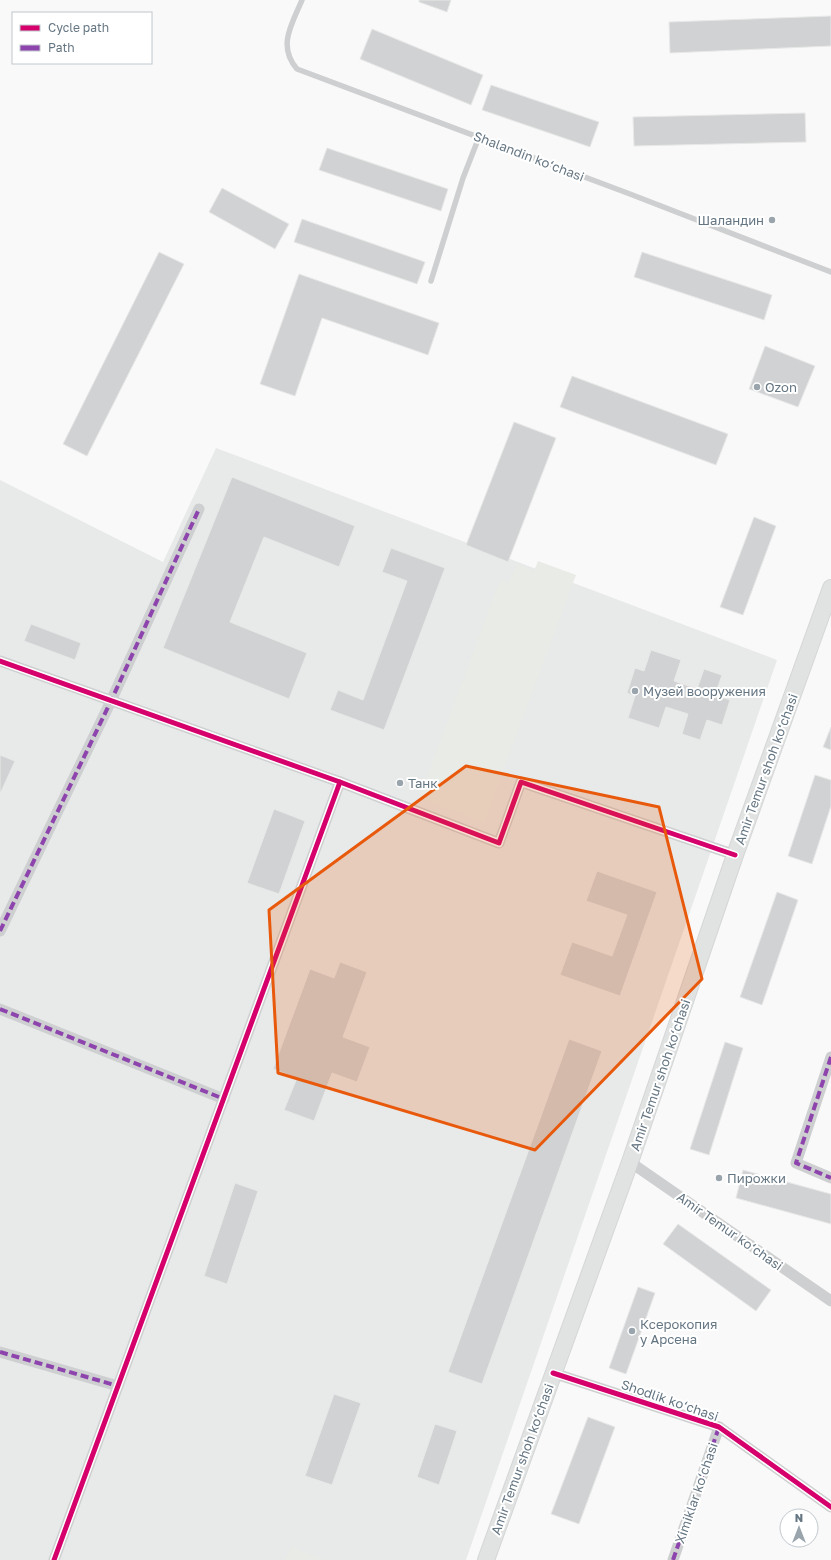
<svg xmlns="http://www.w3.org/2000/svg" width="831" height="1560" viewBox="0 0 831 1560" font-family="'Golos Text',sans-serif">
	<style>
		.built { fill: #e8e9e9 }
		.green { fill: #e8ebe6 }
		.building { fill: #d0d2d3; stroke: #e8e8e8 }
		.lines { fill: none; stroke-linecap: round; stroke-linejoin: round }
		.secondary-casing { stroke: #d5d6d7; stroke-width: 18 }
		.lane { stroke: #cecfd0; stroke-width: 5.5 }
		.street { stroke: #cecfd0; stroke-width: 11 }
		.secondary { stroke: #e1e2e2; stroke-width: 16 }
		.quiet { stroke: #8e44ad; stroke-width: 4; stroke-dasharray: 8 4; stroke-linecap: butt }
		.cycleway-casing { stroke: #fff; stroke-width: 8 }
		.cycleway { stroke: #d6006c; stroke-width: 5 }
		.marked { fill: #e8590c; fill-opacity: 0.2; stroke: #e8590c; stroke-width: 3; stroke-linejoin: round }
		.poi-dot { fill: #99a4ac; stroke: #fff; stroke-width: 1.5 }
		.labels { text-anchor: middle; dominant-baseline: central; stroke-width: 4; stroke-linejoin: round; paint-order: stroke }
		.street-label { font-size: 13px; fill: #657683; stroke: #fff }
		.poi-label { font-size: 13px; fill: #657683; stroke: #fff; text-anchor: start }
	</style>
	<rect width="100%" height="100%" fill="#f9f9f9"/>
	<!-- built -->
	<path class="built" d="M216 448 777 660 466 1560H0V480L163 562Z"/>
	<!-- green -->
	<g class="green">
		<path d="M538 561 576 575 484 822 419 798 500 580 509 583 517 564 534 571Z"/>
		<path d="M291 1547 325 1560H285Z"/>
	</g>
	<!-- building -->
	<g class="building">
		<path d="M419 0H451L447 12 419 2Z"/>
		<path d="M831 16V46L670 53 669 22Z"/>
		<path d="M372 29 483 75 471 105 360 59Z"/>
		<path d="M491 85 599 122 590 147 482 110Z"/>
		<path d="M805 113 806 142 634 146 633 117Z"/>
		<path d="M327 148 448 189 441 211 319 170Z"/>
		<path d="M222 188 289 224 275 249 209 212Z"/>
		<path d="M302 219 425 262 417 284 294 242Z"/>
		<path d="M159 252 184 264 87 456 63 444Z"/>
		<path d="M642 252 772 295 764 320 634 277Z"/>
		<path d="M299 274 439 323 428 355 322 318 295 396 260 384Z"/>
		<path d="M765 346 815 366 798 407 749 389Z"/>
		<path d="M572 376 728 434 716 465 560 407Z"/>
		<path d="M514 422 556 438 508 562 466 545Z"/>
		<path d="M232 477 355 526 339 567 264 537 230 622 307 653 289 699 163 648Z"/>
		<path d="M754 517 776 526 743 615 720 607Z"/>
		<path d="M391 548 445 568 384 730 330 710 338 690 363 700 407 581 382 572Z"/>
		<path d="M31 624 81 643 75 660 24 641Z"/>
		<path d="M651 650 681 660 674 681 697 689 704 669 722 675 715 695 730 700 722 725 707 720 700 740 682 734 688 714 666 707 659 728 628 718 635 696 627 693 635 668 644 671Z"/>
		<path d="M831 727V750L823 747Z"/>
		<path d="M0 755 15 761 0 794Z"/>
		<path d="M815 775 831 780V806L812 864 788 856Z"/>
		<path d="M274 809 305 821 279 894 247 883Z"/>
		<path d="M597 871 657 892 620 996 560 975 572 942 612 956 627 915 586 901Z"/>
		<path d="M777 892 798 900 762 1005 740 997Z"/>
		<path d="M340 962 367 972 343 1037 370 1047 357 1082 332 1073 314 1121 284 1110 297 1078 273 1069 310 969 334 978Z"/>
		<path d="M569 1039 602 1051 482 1384 448 1372Z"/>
		<path d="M725 1042 743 1048 709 1155 690 1149Z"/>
		<path d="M743 1170 831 1194V1224L736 1198Z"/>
		<path d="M235 1183 258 1191 227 1284 204 1276Z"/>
		<path d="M678 1224 771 1290 756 1311 663 1244Z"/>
		<path d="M638 1287 655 1293 626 1374 609 1368Z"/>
		<path d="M334 1394 361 1403 332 1485 305 1476Z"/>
		<path d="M588 1417 615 1427 579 1524 551 1514Z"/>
		<path d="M435 1424 457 1431 439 1485 417 1477Z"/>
	</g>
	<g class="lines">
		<defs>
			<path id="secondary" d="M486 1560 630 1162 735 855 831 588"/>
		</defs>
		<!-- secondary casing -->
		<use href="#secondary" class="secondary-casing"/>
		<!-- lane -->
		<g class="lane">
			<path d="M302 0C292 24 277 46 297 69L630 194 831 272"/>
			<path d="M431 281 463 178 479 137"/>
		</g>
		<!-- street -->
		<g class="street">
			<path d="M0 661 340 782 499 843 521 782 735 855"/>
			<path d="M0 931 111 701 199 509"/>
			<path d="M0 1009 224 1099"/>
			<path d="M831 1057 796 1163 831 1178"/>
			<path d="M630 1162 831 1301"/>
			<path d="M0 1352 118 1386"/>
			<path d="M553 1373 719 1427 831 1507"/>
			<path d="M54 1560 340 782"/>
			<path d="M673 1560 719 1427"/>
		</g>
		<!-- secondary -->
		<use href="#secondary" class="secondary"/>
		<!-- quiet -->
		<g class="quiet">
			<path d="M0 931 111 701 199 509"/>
			<path d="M0 1009 224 1099"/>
			<path d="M831 1057 796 1163 831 1178"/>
			<path d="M0 1352 118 1386"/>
			<path d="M673 1560 719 1427"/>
		</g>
		<defs>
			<g id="cycleway">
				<path d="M0 661 340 782 499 843 521 782 735 855"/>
				<path d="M553 1373 719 1427 831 1507"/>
				<path d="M54 1560 340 782"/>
			</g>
		</defs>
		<!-- cycleway casing -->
		<use href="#cycleway" class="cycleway-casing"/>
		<!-- cycleway -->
		<use href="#cycleway" class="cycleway"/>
	</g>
	<!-- marked area -->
	<path class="marked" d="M466 766 659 807 702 979 535 1150 278 1073 269 910Z"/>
	<!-- markers -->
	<g class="poi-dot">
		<circle cx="772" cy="220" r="4"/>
		<circle cx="757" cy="387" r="4"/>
		<circle cx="635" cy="691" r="4"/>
		<circle cx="400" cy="783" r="4"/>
		<circle cx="719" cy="1178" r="4"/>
		<circle cx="632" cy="1331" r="4"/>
	</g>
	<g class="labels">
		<!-- street labels -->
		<g class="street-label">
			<text transform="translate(529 156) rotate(21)">Shalandin ko‘chasi</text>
			<text transform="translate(766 769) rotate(-70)">Amir Temur shoh ko‘chasi</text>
			<text transform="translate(660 1075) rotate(-71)">Amir Temur shoh ko‘chasi</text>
			<text transform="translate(730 1231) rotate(35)">Amir Temur ko‘chasi</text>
			<text transform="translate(670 1400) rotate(19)">Shodlik ko‘chasi</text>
			<text transform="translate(522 1459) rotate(-70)">Amir Temur shoh ko‘chasi</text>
			<text transform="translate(696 1493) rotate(-71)">Ximiklar ko‘chasi</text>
		</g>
		<!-- poi labels -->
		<g class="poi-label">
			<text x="764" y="220" text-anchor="end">Шаландин</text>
			<text x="765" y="387">Ozon</text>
			<text x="643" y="691">Музей вооружения</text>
			<text x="408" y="783">Танк</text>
			<text x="727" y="1178">Пирожки</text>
			<text x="640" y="1324">Ксерокопия<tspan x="640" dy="15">у Арсена</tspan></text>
		</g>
	</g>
	<!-- legend -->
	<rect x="12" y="12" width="140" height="52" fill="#ffffff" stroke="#c1c8cd"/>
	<rect x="20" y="25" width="20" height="6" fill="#d6006c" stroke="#c1c8cd"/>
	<text x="48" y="32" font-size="12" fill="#657683">Cycle path</text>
	<rect x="20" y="45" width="20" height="6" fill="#8e44ad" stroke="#c1c8cd"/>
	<text x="48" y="52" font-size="12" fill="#657683">Path</text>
	<!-- north arrow -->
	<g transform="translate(799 1528)"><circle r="19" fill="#ffffff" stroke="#c1c8cd"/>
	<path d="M0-3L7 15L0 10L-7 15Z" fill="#99a4ac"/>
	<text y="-6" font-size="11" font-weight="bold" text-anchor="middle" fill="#657683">N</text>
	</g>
</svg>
